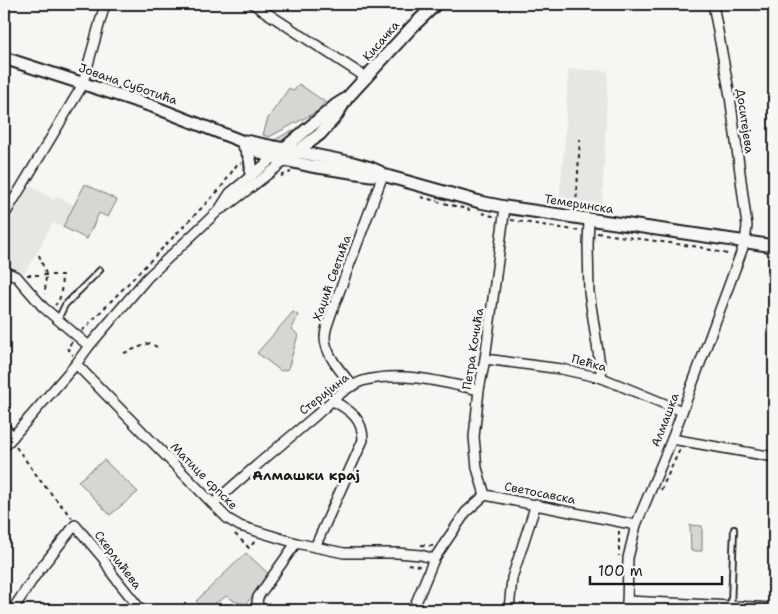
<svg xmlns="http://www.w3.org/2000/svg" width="778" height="614" viewBox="0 0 778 614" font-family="'Shantell Sans',sans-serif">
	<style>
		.built { fill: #e6e6e2 }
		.green { fill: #d6d6d2; stroke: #797977 }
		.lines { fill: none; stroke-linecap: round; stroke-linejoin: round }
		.lane-casing { stroke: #1c1c1c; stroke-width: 8 }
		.street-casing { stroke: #1c1c1c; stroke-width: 12 }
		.secondary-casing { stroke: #1c1c1c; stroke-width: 15 }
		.path { stroke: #1c1c1c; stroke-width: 2; stroke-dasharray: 4 4; stroke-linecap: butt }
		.lane { stroke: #f6f6f2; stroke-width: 4.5 }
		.street { stroke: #f6f6f2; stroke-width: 9 }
		.secondary { stroke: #f6f6f2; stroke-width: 11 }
		.labels { text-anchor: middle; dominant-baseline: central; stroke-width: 5; stroke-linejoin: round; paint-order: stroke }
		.street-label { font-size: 12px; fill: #1c1c1c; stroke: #f6f6f2 }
		.neighbourhood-label { font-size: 14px; font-weight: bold; fill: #1c1c1c; stroke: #f6f6f2 }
	</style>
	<rect width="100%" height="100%" fill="#f6f6f2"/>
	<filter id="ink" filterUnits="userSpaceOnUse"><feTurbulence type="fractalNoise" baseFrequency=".02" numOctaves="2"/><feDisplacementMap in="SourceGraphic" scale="10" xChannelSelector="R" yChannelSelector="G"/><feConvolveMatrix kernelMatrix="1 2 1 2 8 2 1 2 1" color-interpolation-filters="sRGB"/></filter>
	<g filter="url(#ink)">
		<!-- built -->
		<g class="built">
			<path d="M568 69 608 71 602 207 559 200 565 140Z"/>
			<path d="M30 186 54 200 56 196 74 205 63 227 52 223 40 247 25 272 18 275 4 265V230Z"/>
		</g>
		<!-- green -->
		<g class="green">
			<path d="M299 84 325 102 318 111 269 137 263 135 268 118 289 88 294 91Z"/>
			<path d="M291 131 295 132 283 142 269 143Z"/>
			<path d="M85 184 117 200 108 217 99 213 87 239 63 227Z"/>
			<path d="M293 312 298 315 292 329 298 335 288 369 281 371 257 353Z"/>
			<path d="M104 460 138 492 110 515 78 481Z"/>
			<path d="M690 525 702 526V551H691Z"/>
			<path d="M246 553 270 575 246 604 236 602 227 596 204 610 196 601Z"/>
		</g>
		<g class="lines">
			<defs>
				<g id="lane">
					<path d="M58 319 65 305 100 270"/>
					<path d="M731 605 734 529"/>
				</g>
				<g id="street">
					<path d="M253 4 367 78"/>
					<path d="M219 210 230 193 273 158"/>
					<path d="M4 216 82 86 105 4"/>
					<path d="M589 220 588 245 589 292 602 378"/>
					<path d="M4 271 17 277 43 307 89 346"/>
					<path d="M485 359 561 369 602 378 682 411"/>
					<path d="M76 364 213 504 228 519 240 526 296 543 344 553H397L421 555 434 559"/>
					<path d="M353 386C342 373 325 355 325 337 325 329 329 321 331 314L383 175"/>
					<path d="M4 427 13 437"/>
					<path d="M672 439 774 457"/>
					<path d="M4 447 76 364 89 346 147 278 219 210 228 205 285 161"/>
					<path d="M485 495 477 468 474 437 479 390 485 359 505 207"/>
					<path d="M485 495 636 525"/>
					<path d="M213 504C245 474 280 446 314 417 329 404 346 385 366 380 404 371 441 382 479 390"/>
					<path d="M315 547 363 440C363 419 350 410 333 401"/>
					<path d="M627 601 774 608"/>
					<path d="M13 609 37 573 75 525 103 558 113 575 141 610"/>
					<path d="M260 610 257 602 258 597 296 543"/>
					<path d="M413 610 434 559 466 512 485 495"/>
					<path d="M509 610 512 578 536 504"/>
					<path d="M627 610 628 558 636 525 672 439 745 242 747 226 730 96 713 4"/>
				</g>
				<g id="secondary">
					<path d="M4 58 152 106 241 141 267 156 311 166 371 175H383L480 202 505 207 774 246"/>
					<path d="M245 141 353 163 371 168 380 172"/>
					<path d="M243 144C250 155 252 163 251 175"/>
					<path d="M281 151 336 105 344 100"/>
					<path d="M285 161 320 134 336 116 347 98 412 27 436 4"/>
				</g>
			</defs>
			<!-- lane casing -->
			<use href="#lane" class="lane-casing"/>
			<!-- street casing -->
			<use href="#street" class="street-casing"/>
			<!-- secondary casing -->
			<use href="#secondary" class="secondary-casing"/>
			<!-- path -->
			<g class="path">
				<path d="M281 176 291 172"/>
				<path d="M421 197 470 210"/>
				<path d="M576 206 580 139"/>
				<path d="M482 213 496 217"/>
				<path d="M511 220 580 231"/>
				<path d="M597 233 699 247 731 255"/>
				<path d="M39 255 46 274 45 294"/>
				<path d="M27 275H62C61 284 63 299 55 305"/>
				<path d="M82 331 220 189 238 163H241"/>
				<path d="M72 342 67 348 73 355"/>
				<path d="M124 353 150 343 157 347"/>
				<path d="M16 447 43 484 72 518"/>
				<path d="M661 490 680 449"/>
				<path d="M619 531V556"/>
				<path d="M235 534 249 548 256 540"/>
				<path d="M421 545 433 546"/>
				<path d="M408 564 423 567"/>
			</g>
			<!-- lane -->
			<use href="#lane" class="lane"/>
			<!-- street -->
			<use href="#street" class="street"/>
			<!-- secondary -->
			<use href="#secondary" class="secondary"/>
		</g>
	</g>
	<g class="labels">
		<!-- street labels -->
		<g class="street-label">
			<text transform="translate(381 41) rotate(-49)">Кисачка</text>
			<text transform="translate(128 84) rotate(19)">Јована Суботића</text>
			<text transform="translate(745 121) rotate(82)">Доситејева</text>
			<text transform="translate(579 204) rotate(9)">Темеринска</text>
			<text transform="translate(332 278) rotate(-70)">Хаџић Светића</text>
			<text transform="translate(473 349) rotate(-81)">Петра Кочића</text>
			<text transform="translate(589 363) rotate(15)">Пећка</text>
			<text transform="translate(324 394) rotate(-38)">Стеријина</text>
			<text transform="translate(665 420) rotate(-69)">Алмашка</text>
			<text transform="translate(204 476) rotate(45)">Матице српске</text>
			<text transform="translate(540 493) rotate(11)">Светосавска</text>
			<text transform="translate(118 560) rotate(53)">Скерлићева</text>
		</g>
		<!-- neighbourhood labels -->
		<g class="neighbourhood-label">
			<text x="306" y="475">Алмашки крај</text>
		</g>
	</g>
	<!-- margin -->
	<rect width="778" height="614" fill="none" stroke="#f6f6f2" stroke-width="20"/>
	<rect x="10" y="10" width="758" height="594" fill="none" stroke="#1c1c1c" stroke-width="2" filter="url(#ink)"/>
	<!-- scale -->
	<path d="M590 576v8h132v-8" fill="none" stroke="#1c1c1c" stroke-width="2.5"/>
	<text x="598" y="576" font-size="15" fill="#1c1c1c" stroke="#f6f6f2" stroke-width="4" paint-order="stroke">100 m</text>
</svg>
